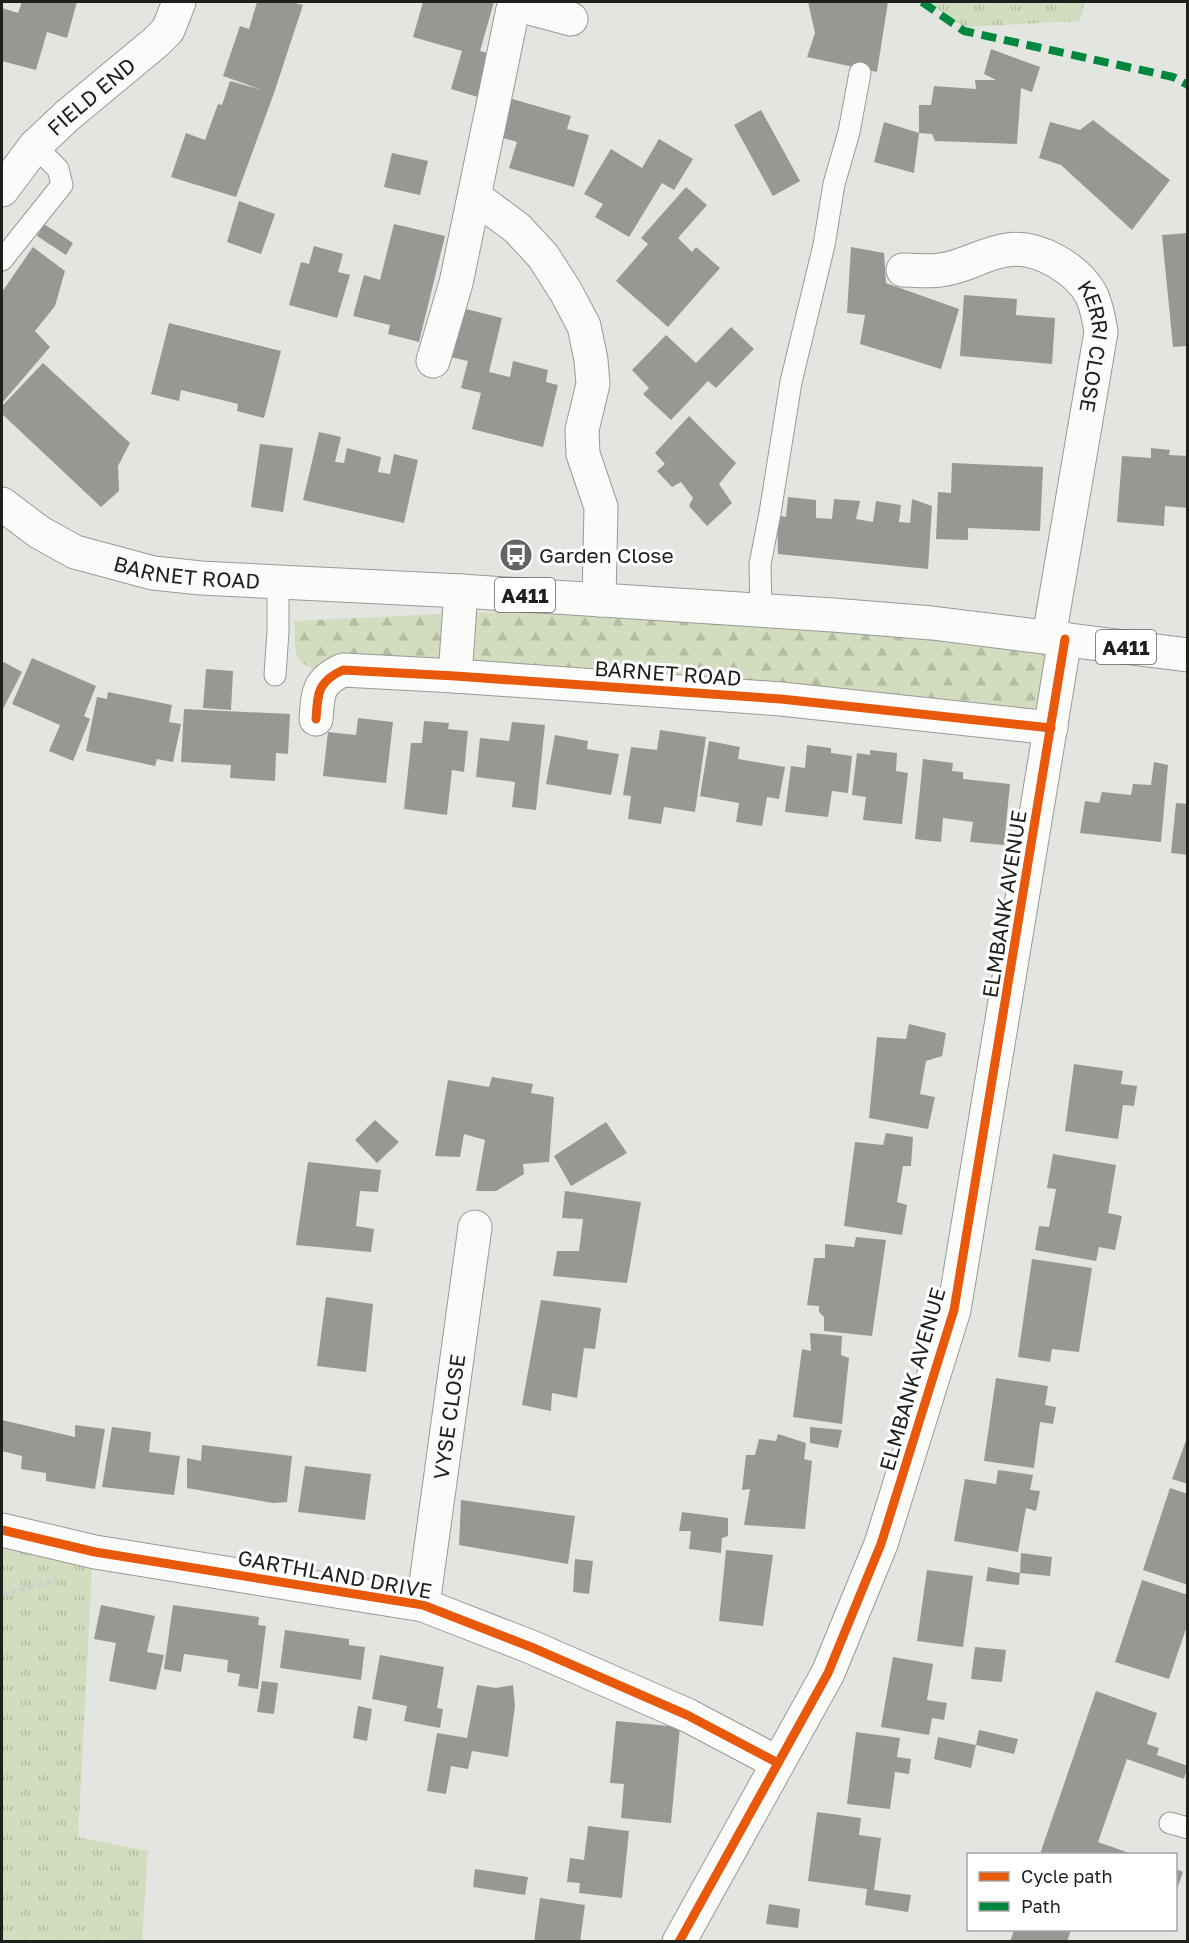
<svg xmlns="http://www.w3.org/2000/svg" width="1189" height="1943" viewBox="0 0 1189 1943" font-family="'Golos Text',sans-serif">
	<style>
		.grass { fill: url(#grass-tufts) }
		.forest { fill: url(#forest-firs) }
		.building { fill: #979894 }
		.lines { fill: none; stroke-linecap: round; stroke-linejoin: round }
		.lane-casing { stroke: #989a95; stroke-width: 23 }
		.street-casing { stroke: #989a95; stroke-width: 35 }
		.primary-casing { stroke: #989a95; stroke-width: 35 }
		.path { stroke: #cecfcc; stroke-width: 4; stroke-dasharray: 6 3; stroke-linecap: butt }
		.lane { stroke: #fbfbfa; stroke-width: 21 }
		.street { stroke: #fbfbfa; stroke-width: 33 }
		.primary { stroke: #fbfbfa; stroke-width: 33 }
		.quiet { stroke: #00873e; stroke-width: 8; stroke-dasharray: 15 8; stroke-linecap: butt }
		.cycleway-casing { stroke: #fff; stroke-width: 13 }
		.cycleway { stroke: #e8590c; stroke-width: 9 }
		.labels { text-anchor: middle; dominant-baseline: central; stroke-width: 6; stroke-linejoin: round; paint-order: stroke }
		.shield { fill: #fff; stroke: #62635f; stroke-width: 1.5 }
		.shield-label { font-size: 20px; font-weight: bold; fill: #1e201b }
		.street-label { font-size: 21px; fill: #1e201b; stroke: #fff }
		.poi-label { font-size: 21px; fill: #1e201b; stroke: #fff; text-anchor: start }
	</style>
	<defs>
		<pattern id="grass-tufts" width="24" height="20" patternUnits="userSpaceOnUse" patternTransform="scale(1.5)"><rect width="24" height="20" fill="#d1ddbe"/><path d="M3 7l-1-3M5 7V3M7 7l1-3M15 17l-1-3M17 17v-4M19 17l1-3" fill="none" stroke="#b3bda3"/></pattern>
		<pattern id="forest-firs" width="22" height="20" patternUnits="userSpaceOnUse" patternTransform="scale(1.5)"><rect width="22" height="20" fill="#d1ddbe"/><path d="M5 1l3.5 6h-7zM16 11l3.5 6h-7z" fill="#b3bda3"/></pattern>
	</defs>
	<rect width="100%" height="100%" fill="#e3e6e0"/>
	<!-- grass -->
	<g class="grass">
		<path d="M927 2H1085L1080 21 964 27Z"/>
		<path d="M2 1536 92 1570 78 1837 148 1851 142 1941H2Z"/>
	</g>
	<!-- forest -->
	<path class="forest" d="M761 610 1049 637 1051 728 329 676C290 659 297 662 294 621L459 613Z"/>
	<!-- building -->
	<g class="building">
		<path d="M22 2H77L67 38 47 32 36 70 2 61V8L18 13Z"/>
		<path d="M257 2H291L303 5 274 93 236 197 171 177 186 133 205 140 218 104 222 105 230 81 262 90 223 76 240 26 249 29Z"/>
		<path d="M423 2H494L480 51 491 54 478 97 451 89 462 51 413 37Z"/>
		<path d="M808 2H888L877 72 807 57 815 33Z"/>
		<path d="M991 49 1040 67 1032 92 1021 88 1017 144 935 141 932 134 919 133V105H931L934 86 976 89 975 80H996L984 74Z"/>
		<path d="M509 98 571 116 567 129 589 135 574 187 509 168 517 142 497 136Z"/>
		<path d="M761 110 800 181 773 196 734 125Z"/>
		<path d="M1093 120 1170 180 1132 230 1061 165 1039 158 1050 122 1080 130Z"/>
		<path d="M884 122 919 133 914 173 874 162Z"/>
		<path d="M659 139 693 159 674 190 662 183 629 237 595 217 603 204 584 194 611 149 642 168Z"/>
		<path d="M392 153 428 161 420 195 384 187Z"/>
		<path d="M686 187 707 205 678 238 692 252 696 247 720 268 668 327 616 281 648 244 641 238Z"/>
		<path d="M239 201 275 214 261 254 227 242Z"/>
		<path d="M44 224 73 243 66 255 37 236Z"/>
		<path d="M394 224 445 236 419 342 388 334 390 325 353 316 364 275 380 280Z"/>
		<path d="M1188 233V346L1173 347 1162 235Z"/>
		<path d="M314 246 343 254 338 272 350 275 337 318 289 305 301 262 309 264Z"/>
		<path d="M33 247 65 271 55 306 35 331 50 347 2 403V292Z"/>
		<path d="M851 247 884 253 886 283 959 309 941 369 860 344 865 315 847 313Z"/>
		<path d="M964 295 1017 299 1016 315 1055 318 1052 364 960 356Z"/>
		<path d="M462 308 502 318 489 372 510 377 513 361 548 370 546 382 558 385 543 447 472 429 481 393 461 388 468 361 450 357Z"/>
		<path d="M169 323 281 351 264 418 237 411 238 404 181 390 179 401 151 394Z"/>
		<path d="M731 327 754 349 716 388 708 381 671 420 643 394 649 388 632 370 666 335 696 363Z"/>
		<path d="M43 363 130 443 118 466 119 491 101 507 2 414V406Z"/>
		<path d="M689 416 736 463 719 484 732 503 707 526 689 506 693 498 681 482 672 487 657 471 665 464 655 453Z"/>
		<path d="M319 432 341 437 335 462 344 463 347 448 381 457 378 472 390 474 394 454 418 460 404 523 303 500Z"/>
		<path d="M260 444 293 448 283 512 251 507Z"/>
		<path d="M1151 448 1170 450 1169 455 1188 456V508L1165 506 1164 526 1117 522 1122 456 1151 458Z"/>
		<path d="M952 463 1043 467 1040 531 968 528V540L936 539 938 492 951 493Z"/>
		<path d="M788 497 816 500V518L832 519 834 499 860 501 856 519 873 522 876 501 901 505 899 522 910 523 912 499 932 506 928 569 778 554 777 515 786 517Z"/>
		<path d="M32 658 96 686 84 716 90 719 73 761 49 751 60 725 12 704Z"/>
		<path d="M2 661 22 672 2 711Z"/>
		<path d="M206 669 233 671 231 710 203 708Z"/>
		<path d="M108 692 172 705 169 722 181 724 173 762 157 759 155 766 86 751 97 697 107 699Z"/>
		<path d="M184 709 290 714 288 754 276 753 275 781 230 778 231 765 181 762Z"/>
		<path d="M358 718 393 722 386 783 323 776 328 732 356 735Z"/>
		<path d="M424 721 449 723 448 729 468 731 464 772 452 770 447 815 404 809 411 743H422Z"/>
		<path d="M512 722 545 725 536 810 512 807 515 782 476 777 480 738 509 741Z"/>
		<path d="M660 730 706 737 695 812 664 807 661 824 628 819 631 796 623 795 631 747 657 750Z"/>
		<path d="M555 735 588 741 587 749 619 754 611 795 546 784Z"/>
		<path d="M709 741 740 747 738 759 785 767 779 799 767 797 762 826 736 822 739 803 700 796Z"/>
		<path d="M807 745 831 748V753L852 756 848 793 832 791 828 817 785 812 791 766 805 768Z"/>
		<path d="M870 750 897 753 896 771 908 773 902 824 863 820 866 797 852 795 857 753 870 755Z"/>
		<path d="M923 759 953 763 952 771 963 772V779L1010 784 1004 845 970 842 973 822 943 818 941 842 915 839Z"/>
		<path d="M1154 762 1168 765 1161 842 1080 833 1085 801 1099 803 1102 792 1131 795 1133 784 1151 785Z"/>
		<path d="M1176 803 1188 804V855L1171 853Z"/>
		<path d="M909 1024 946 1033 942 1056 926 1061 920 1094 935 1097 928 1129 869 1118 877 1037 906 1039Z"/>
		<path d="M1074 1064 1123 1071 1121 1084 1137 1086 1134 1106 1123 1105 1118 1139 1065 1131Z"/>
		<path d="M492 1077 533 1084 531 1093 554 1097 549 1162 523 1164 524 1174 496 1191H476L485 1140 464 1134 460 1157 435 1156 448 1080 489 1087Z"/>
		<path d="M375 1120 399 1142 377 1163 355 1140Z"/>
		<path d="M606 1122 627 1153 571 1186 554 1156Z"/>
		<path d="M886 1133 913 1137 911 1166H903L897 1202 907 1205 902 1235 844 1226 855 1142 883 1145Z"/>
		<path d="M1053 1154 1116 1165 1108 1213 1122 1216 1115 1250 1099 1247 1096 1261 1035 1250 1039 1226 1049 1227 1056 1189 1047 1188Z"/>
		<path d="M308 1162 381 1170 378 1192 360 1191 356 1226 374 1229 371 1252 296 1245Z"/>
		<path d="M565 1191 641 1202 627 1283 553 1276 557 1251H579L583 1219 562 1218Z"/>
		<path d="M856 1237 886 1240 872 1336 824 1331V1317L819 1312V1306L807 1305 814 1258H825V1244L854 1247Z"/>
		<path d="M1032 1259 1092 1268 1079 1352 1052 1349 1050 1362 1018 1357Z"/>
		<path d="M326 1297 373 1304 366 1372 317 1366Z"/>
		<path d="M541 1300 601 1308 595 1349 584 1348 577 1398 552 1393 551 1411 522 1405Z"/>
		<path d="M810 1333 842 1336 841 1355 849 1358 842 1424 793 1417 802 1349 811 1351Z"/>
		<path d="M996 1378 1048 1386 1045 1405 1056 1407 1053 1424 1040 1422 1034 1468 984 1461Z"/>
		<path d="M2 1420 75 1437V1425L105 1429 95 1489 46 1481V1473L21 1469 22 1456 2 1451Z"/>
		<path d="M112 1427 151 1432 149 1452 180 1456 174 1495 102 1487Z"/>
		<path d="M810 1427 842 1430 838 1448 810 1443Z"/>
		<path d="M778 1434 806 1443 804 1459 812 1461 805 1529 744 1525 750 1489 742 1490 746 1455H755L759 1439 776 1441Z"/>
		<path d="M1188 1435V1484L1172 1479Z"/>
		<path d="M202 1445 292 1456 287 1502 273 1503 187 1488V1458L201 1461Z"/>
		<path d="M305 1466 371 1474 365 1520 298 1512Z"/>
		<path d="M998 1470 1033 1475 1030 1490 1040 1491 1036 1511 1026 1508 1018 1552 954 1541 965 1479 996 1484Z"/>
		<path d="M1170 1488 1188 1494V1585L1143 1570Z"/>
		<path d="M461 1500 575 1516 568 1564 459 1545Z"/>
		<path d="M682 1512 728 1518V1536L722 1538 721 1553 689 1549 691 1531H679Z"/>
		<path d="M726 1550 773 1555 763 1626 719 1621Z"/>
		<path d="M1021 1553 1052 1557 1050 1576 1020 1573Z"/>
		<path d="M575 1559 593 1561 589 1594 573 1592Z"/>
		<path d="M988 1567 1020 1573 1019 1585 986 1581Z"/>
		<path d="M927 1570 973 1576 963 1647 917 1641Z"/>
		<path d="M1142 1580 1188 1595V1623L1169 1679 1115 1662Z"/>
		<path d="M101 1605 155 1616 147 1652 164 1655 156 1690 109 1681 116 1643 94 1639Z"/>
		<path d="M173 1605 259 1617 258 1625 266 1626 258 1689 238 1686 240 1674 227 1672 228 1660 184 1654 181 1672 164 1669Z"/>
		<path d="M285 1630 349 1639V1645L365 1647 361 1680 280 1668Z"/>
		<path d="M975 1647 1006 1650 1002 1682 971 1679Z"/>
		<path d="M380 1655 444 1667 437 1708 443 1709 440 1728 404 1721 407 1706 372 1699Z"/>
		<path d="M893 1657 933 1664 927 1700 947 1703 944 1720 932 1718 929 1735 881 1727Z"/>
		<path d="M262 1681 278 1683 274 1714 257 1712Z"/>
		<path d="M477 1685 496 1688 513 1685 515 1706 508 1757 472 1751 468 1769 451 1766 446 1794 427 1791 437 1733 467 1738Z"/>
		<path d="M1096 1691 1157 1713 1147 1744 1159 1748 1157 1755 1188 1766 1184 1779 1127 1759 1098 1842 1132 1854H1040Z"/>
		<path d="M358 1706 372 1709 367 1741 353 1738Z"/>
		<path d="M616 1721 680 1727 671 1823 621 1818 624 1784 610 1783Z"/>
		<path d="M979 1730 1018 1739 1014 1754 976 1745Z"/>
		<path d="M856 1732 900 1738 897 1757 911 1759 909 1774 895 1772 890 1809 847 1804Z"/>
		<path d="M938 1737 976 1745 971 1768 934 1759Z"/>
		<path d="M817 1812 861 1818 859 1835 881 1838 874 1890 911 1895 908 1912 865 1905 867 1889 808 1881Z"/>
		<path d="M588 1826 629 1831 622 1898 579 1893 580 1883 567 1882 570 1858 584 1860Z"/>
		<path d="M475 1869 528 1877 525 1895 473 1887Z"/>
		<path d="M1176 1869 1183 1872 1176 1892Z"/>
		<path d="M540 1898 585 1905 580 1942H534Z"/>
		<path d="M769 1904 800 1909 798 1928 766 1924Z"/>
		<path d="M1014 1930H1071L1067 1942H1010Z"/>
	</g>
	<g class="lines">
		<defs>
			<g id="lane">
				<path d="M2 260 62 185 58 169 35 146"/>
				<path d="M761 610 760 564 770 513 791 382 824 245 834 184 849 132 860 73"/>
				<path d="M275 675 278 631V582"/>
				<path d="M1170 1823 1188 1828"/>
			</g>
			<g id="street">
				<path id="s1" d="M2 190 35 146 68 115 156 42 168 30 179 2"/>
				<path d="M475 197 517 228 543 256 566 292 584 326 591 360 593 384 582 430 583 454 601 507 599 600"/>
				<path id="s2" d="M903 270C915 270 928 272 940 270 963 268 984 253 1007 250 1038 245 1078 269 1092 296 1097 308 1099 319 1101 332L1049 637"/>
				<path d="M433 361 456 283 513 9 526 7 571 19"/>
				<path d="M455 676 461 591"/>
				<path d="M316 719C318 693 317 682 343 670L455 676 781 699 1051 728"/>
				<path d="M2 1530 95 1552 423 1605 531 1647 687 1715 778 1763"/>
				<path id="s3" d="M423 1605 475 1227"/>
				<path d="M679 1942 828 1673 881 1544 954 1310 1065 639"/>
			</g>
			<g id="primary">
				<path id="s4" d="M2 504 39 532 75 552 153 573 201 578 461 591 833 615 932 623 1188 655"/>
			</g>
		</defs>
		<!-- lane casing -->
		<use href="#lane" class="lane-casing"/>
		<!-- street casing -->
		<use href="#street" class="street-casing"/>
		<!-- primary casing -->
		<use href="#primary" class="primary-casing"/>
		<!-- path -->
		<path class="path" d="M2 1595 57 1580"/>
		<!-- lane -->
		<use href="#lane" class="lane"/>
		<!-- street -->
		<use href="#street" class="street"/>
		<!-- primary -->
		<use href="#primary" class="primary"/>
		<!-- quiet -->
		<path class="quiet" d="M922 2 964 31 1173 77 1188 85"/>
		<defs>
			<g id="cycleway">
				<path d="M316 719C318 693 317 682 343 670L455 676 781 699 1051 728"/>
				<path d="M2 1530 95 1552 423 1605 531 1647 687 1715 778 1763"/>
				<path d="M679 1942 828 1673 881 1544 954 1310 1065 639"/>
			</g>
		</defs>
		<!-- cycleway casing -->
		<use href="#cycleway" class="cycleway-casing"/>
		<!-- cycleway -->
		<use href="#cycleway" class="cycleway"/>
	</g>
	<!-- icons -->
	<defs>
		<symbol id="bus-disc" viewBox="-11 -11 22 22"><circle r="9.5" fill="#636560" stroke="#fff"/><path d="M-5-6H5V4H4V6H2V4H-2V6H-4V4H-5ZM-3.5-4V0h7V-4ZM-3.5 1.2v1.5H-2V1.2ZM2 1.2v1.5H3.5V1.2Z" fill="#fff"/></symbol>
	</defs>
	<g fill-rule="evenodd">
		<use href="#bus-disc" x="497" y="536" width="38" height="38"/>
	</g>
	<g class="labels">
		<!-- shield labels -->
		<g class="shield">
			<rect x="495" y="578" width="60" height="34" rx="4.5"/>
			<rect x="1096" y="630" width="60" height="34" rx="4.5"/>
		</g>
		<g class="shield-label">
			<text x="525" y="595">A411</text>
			<text x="1126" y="647">A411</text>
		</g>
		<!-- street labels -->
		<g class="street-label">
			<text stroke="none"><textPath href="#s1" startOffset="130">FIELD END</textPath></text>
			<text stroke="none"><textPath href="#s2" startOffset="260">KERRI CLOSE</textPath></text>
			<text stroke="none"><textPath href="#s4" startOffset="202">BARNET ROAD</textPath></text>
			<text transform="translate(668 673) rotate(4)">BARNET ROAD</text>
			<text transform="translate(1004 904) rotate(-81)">ELMBANK AVENUE</text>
			<text transform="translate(912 1379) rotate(-74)">ELMBANK AVENUE</text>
			<text stroke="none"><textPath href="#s3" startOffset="190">VYSE CLOSE</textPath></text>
			<text transform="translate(335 1574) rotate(10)">GARTHLAND DRIVE</text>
		</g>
		<!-- poi labels -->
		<g class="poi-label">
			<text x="539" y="555">Garden Close</text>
		</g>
	</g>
	<!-- border -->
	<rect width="1189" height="1943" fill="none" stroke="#1e201b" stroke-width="6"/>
	<!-- legend -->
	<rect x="967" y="1853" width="210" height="78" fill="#ffffff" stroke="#a5a6a4" stroke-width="1.5"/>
	<rect x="979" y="1872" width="30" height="9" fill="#e8590c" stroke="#a5a6a4" stroke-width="1.5"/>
	<text x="1021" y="1883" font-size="18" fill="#1e201b">Cycle path</text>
	<rect x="979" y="1902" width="30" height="9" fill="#00873e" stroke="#a5a6a4" stroke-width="1.5"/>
	<text x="1021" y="1913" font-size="18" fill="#1e201b">Path</text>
</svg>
